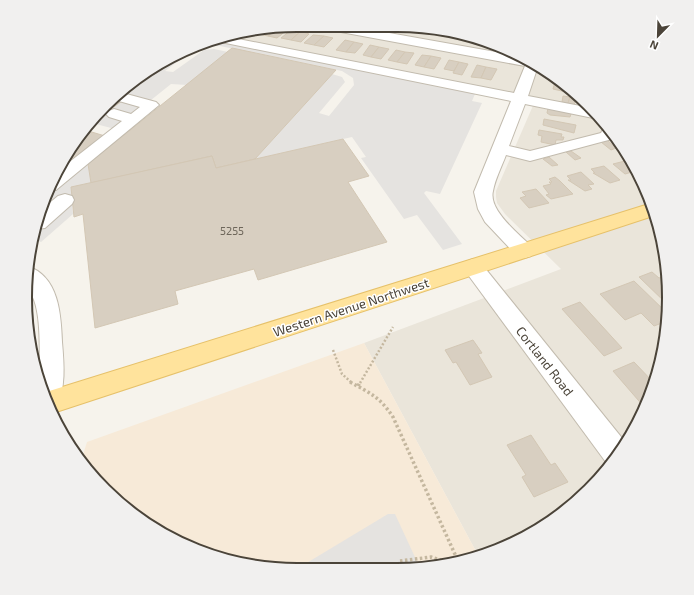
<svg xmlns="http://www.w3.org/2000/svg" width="694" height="595" viewBox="0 0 694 595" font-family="'Exo 2',sans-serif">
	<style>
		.residential { fill: #eae5da }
		.commercial { fill: #f7ead8 }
		.parking { fill: #e5e3e0 }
		.building { fill: #d8cfc1; stroke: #d3c7b4 }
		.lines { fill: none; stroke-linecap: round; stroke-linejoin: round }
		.minor-casing { stroke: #c2bbae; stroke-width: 2 }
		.major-casing { stroke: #e6c16a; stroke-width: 2 }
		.path-far1 { stroke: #c4b79f; stroke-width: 2.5; stroke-dasharray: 2 2; stroke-linecap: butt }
		.path { stroke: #c4b79f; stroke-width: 3.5; stroke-dasharray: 2.5 2.5; stroke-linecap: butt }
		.minor { fill: #fff; fill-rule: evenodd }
		.major { fill: #ffe39c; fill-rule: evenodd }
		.labels { text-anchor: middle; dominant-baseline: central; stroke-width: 3; stroke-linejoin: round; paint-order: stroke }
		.number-label { font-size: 11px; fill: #6e675b }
		.street-label { font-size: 13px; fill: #4b4439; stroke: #fff }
		.rim { fill: none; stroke: #4b4439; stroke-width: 2 }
	</style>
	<rect width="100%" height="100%" fill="#f6f3ec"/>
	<!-- residential -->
	<path class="residential" d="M298 25 432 27 517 53 563 81 602 118 633 161 654 210 667 262 668 315 660 368 641 418 613 463 576 502 533 533 484 555 479 557 364 343 561 269 505 214 497 203 496 197V191L535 101 217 38 227 34Z"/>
	<!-- commercial -->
	<path class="commercial" d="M364 343 479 557 415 569 297 570 244 565 193 549 146 524 105 490 81 461 87 442Z"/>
	<!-- parking -->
	<g class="parking">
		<path d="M213 40 475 94 472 101 482 103 440 194 426 191 424 193 462 244 443 250 417 215 404 219 361 158 366 157 352 137 255 159 332 74 342 77 345 82 319 113 329 116 354 85 353 78 342 71 220 46H202L194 49 165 71 173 72 204 50 214 49 228 52 187 85 171 84 115 129 92 123 121 101 113 99 118 92 177 53Z"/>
		<path d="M88 164 91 183 71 188 73 214 41 242 34 239 44 199Z"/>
		<path d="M388 514H395L420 568 295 570Z"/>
	</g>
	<!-- building -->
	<g class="building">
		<path d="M420 27H429L426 32 417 30Z"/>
		<path d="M429 27H432L438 29 435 33 426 32Z"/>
		<path d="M278 28 287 30 277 38 268 36Z"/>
		<path d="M278 28 268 36 258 34 264 29Z"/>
		<path d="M291 30 301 31 291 40 281 38Z"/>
		<path d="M301 31 309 34 301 42 291 40Z"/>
		<path d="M313 35 324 36 314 45 304 43Z"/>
		<path d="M324 36 333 38 324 47 314 45Z"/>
		<path d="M345 40 354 42 346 52 336 50Z"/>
		<path d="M354 42 363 44 355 53 346 52Z"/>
		<path d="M370 45 379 47 371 57 363 55Z"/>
		<path d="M379 47 389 49 381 59 371 57Z"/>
		<path d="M232 48 336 70 255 159 216 168 212 156 91 183 88 164Z"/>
		<path d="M396 50 405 52 397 62 388 60Z"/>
		<path d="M405 52 414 53 407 64 397 62Z"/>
		<path d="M422 55 431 56 424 67 415 65Z"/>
		<path d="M431 56 441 58 434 69 424 67Z"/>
		<path d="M449 60 459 62 454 71 444 69Z"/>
		<path d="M459 62 468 64 462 75 453 73Z"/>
		<path d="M477 65 486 67 481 78 471 77Z"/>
		<path d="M486 67 497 69 491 80 481 78Z"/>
		<path d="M552 78 558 79 568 86 566 92 553 89 555 82H551Z"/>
		<path d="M563 96 570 97 568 103 562 102Z"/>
		<path d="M570 97 576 98 574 105 568 103Z"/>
		<path d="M113 99 122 101 108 111 103 110Z"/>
		<path d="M548 108 569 111 568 113 571 114 570 117 550 115 547 113Z"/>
		<path d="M103 110 108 111 92 123Z"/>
		<path d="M544 119 576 125 574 133 543 125Z"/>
		<path d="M85 130 105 136 56 175 71 146Z"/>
		<path d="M539 130 562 134 561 137H564L563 140H556L555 145 541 142 542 136 538 135Z"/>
		<path d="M343 139 369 176 348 182 387 242 258 280 254 269 175 291 178 304 95 328 83 214 74 217 71 187 212 156 216 168Z"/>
		<path d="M607 140 616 148 611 150 601 142Z"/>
		<path d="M571 151 581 158 575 160 566 152Z"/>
		<path d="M549 157 558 165 552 166 543 159Z"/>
		<path d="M629 160 633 163 637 171H635L637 173 634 174 632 172 625 174 613 164Z"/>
		<path d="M604 166 620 180 610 183 593 173H595L591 169Z"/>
		<path d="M581 172 594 184 588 185 592 189 585 191 568 180H571L567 176Z"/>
		<path d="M555 177 560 181 573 194 551 199 546 195 549 194 543 186 551 184 549 182H552L549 179Z"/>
		<path d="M536 189 549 203 529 208 520 198 526 196 522 192Z"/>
		<path d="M652 272 659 278 667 275 668 305 639 277Z"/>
		<path d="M634 281 668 314 667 321 654 326 641 313 625 320 600 294Z"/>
		<path d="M580 302 622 348 604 356 562 309Z"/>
		<path d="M473 340 482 353 478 354 492 377 470 385 456 362 453 363 445 350Z"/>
		<path d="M634 362 654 383 645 408 613 371Z"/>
		<path d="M531 435 551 465 555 463 568 482 534 497 522 477 526 475 507 445Z"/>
	</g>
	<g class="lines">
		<defs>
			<g id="minor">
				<path d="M324 26H350L524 57 538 66 528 96 591 108 601 118 598 119 525 104 509 146 530 151 601 133 604 127 607 126 616 138 530 161 506 155C502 166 495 179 493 191 488 210 519 234 531 246L534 251 531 256 524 258 517 256 485 222 478 209 474 192 511 101 211 40 223 36 514 93 525 66 330 30 326 29Z"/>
				<path d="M119 92 156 102 159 105 56 190 47 191 58 171 122 121 109 117 106 114 109 111 114 109 131 114 140 107 112 99Z"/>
				<path d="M65 194 72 196 74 200 72 204 45 228 36 229 41 210 58 196Z"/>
				<path d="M473 259 480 262 626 443 611 466 608 465 466 272 463 267 466 262Z"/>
				<path d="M27 266C59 276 61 315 62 342 64 365 66 388 56 409L52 411 40 385 38 380 40 374C39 351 43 304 27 288Z"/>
			</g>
			<path id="major" d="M652 203 656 215 53 413 43 393Z"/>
		</defs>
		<!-- minor casing -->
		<use href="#minor" class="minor-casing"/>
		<!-- major casing -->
		<use href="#major" class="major-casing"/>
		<!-- path-far1 -->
		<g class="path-far1">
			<path d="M333 350 342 374 352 383"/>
			<path d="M360 383 393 327"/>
		</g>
		<!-- path -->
		<g class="path">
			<path d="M350 382C370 393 380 397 393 417L458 561"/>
			<path d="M358 386 360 382"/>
			<path d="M400 561 431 557 449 563"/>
		</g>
		<!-- minor -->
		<use href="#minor" class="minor"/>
		<!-- major -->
		<use href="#major" class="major"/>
	</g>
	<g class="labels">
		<!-- number labels -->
		<g class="number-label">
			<text x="232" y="230">5255</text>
		</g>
		<!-- street labels -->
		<g class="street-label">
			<text transform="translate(351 307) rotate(-18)">Western Avenue Northwest</text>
			<text transform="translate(545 361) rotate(52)">Cortland Road</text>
		</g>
	</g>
	<!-- crop -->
	<path d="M0 0H694V595H0ZM297 32H397A265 265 0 0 1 662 297V298A265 265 0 0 1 397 563H297A265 265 0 0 1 32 298V297A265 265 0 0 1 297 32Z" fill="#f1f0ef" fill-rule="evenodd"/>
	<path class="rim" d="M297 32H397A265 265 0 0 1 662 297V298A265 265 0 0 1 397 563H297A265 265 0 0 1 32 298V297A265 265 0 0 1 297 32Z"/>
	<!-- north arrow -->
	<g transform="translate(658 36) rotate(203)" stroke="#ffffff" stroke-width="3" paint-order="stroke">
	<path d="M0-3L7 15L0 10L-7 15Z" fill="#4b4439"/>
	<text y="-6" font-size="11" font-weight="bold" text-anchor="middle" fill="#4b4439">N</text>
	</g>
</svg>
